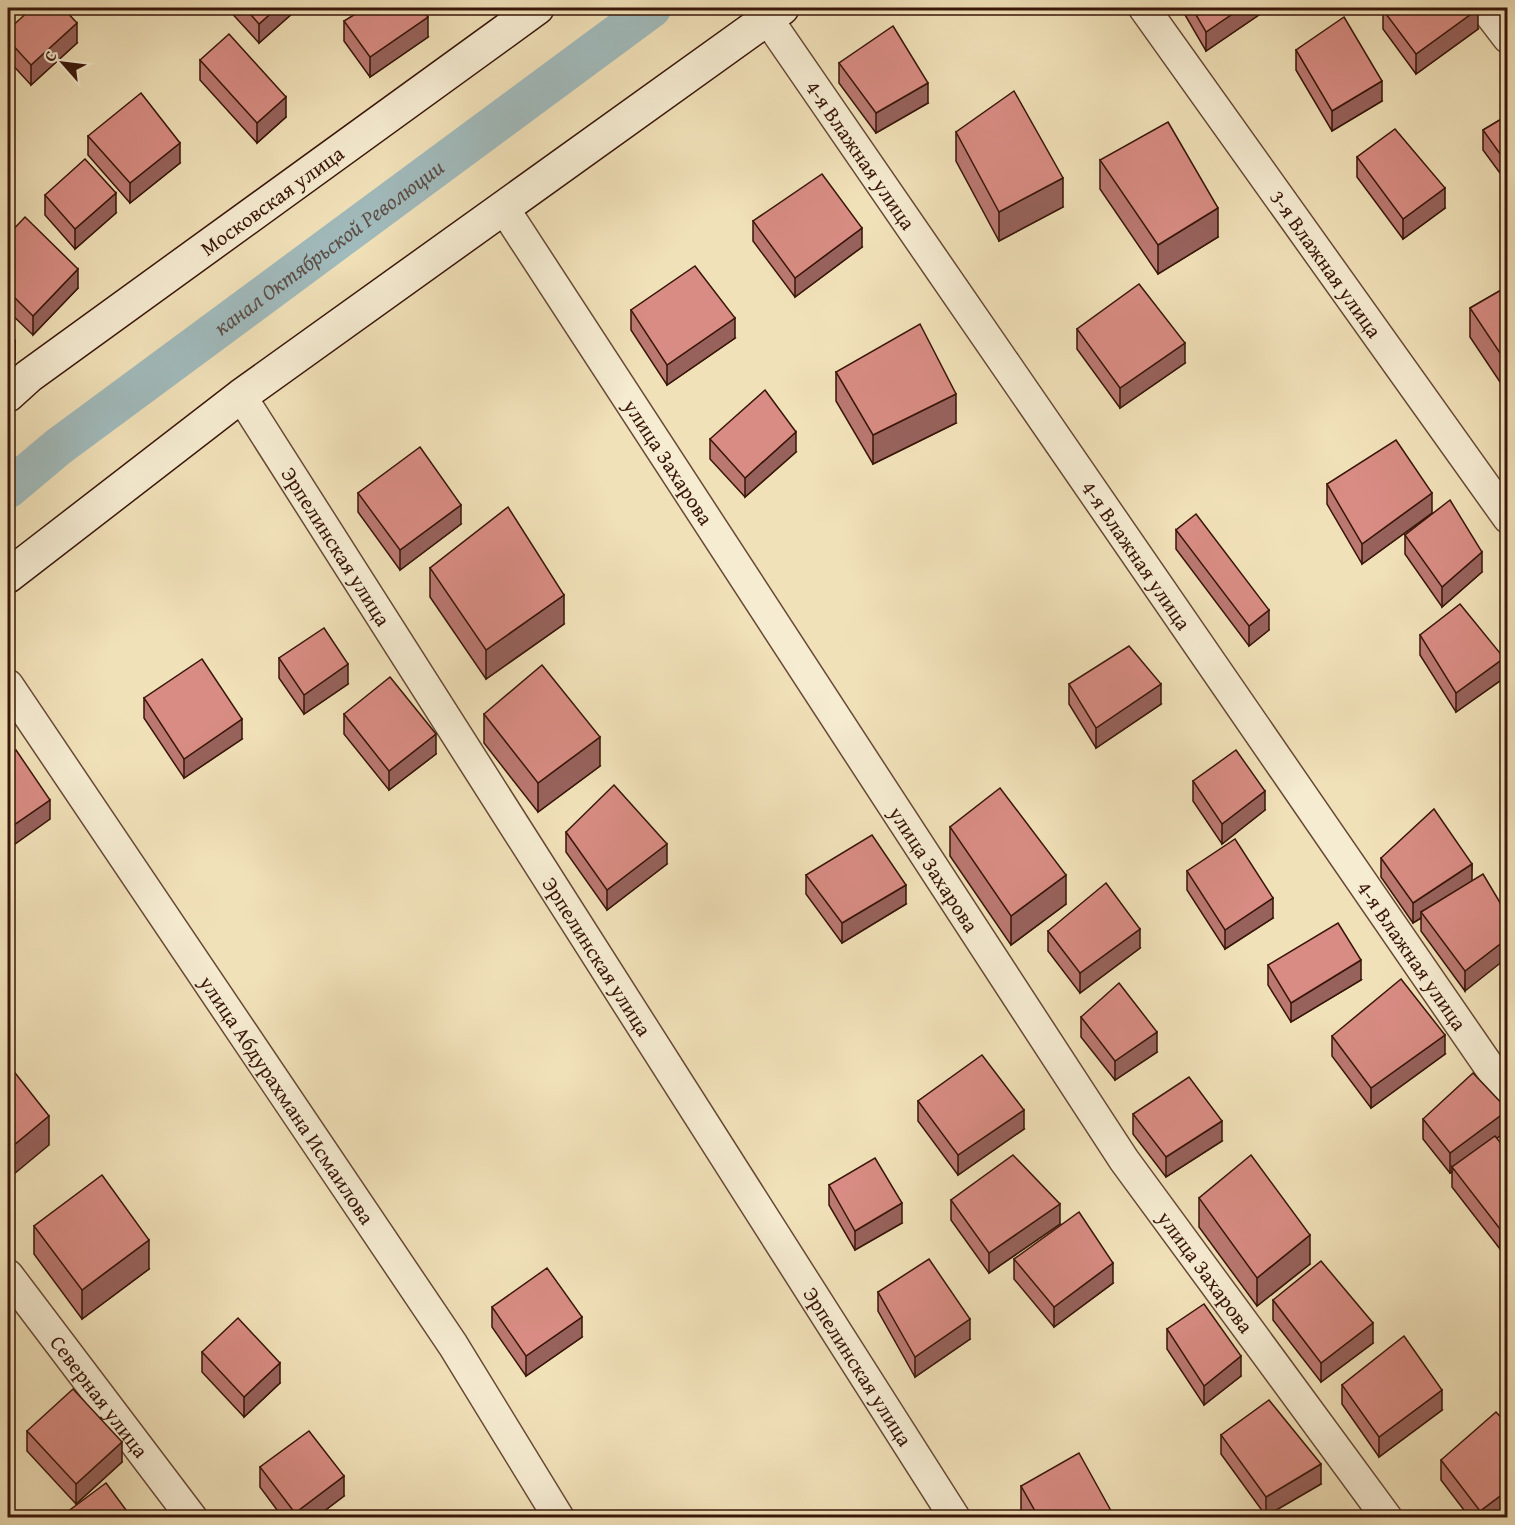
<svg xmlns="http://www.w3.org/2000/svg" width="1515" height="1525" viewBox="0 0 1515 1525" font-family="'Gentium Book Plus',serif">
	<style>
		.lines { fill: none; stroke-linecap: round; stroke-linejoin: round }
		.canal { stroke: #a1babb; stroke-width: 39 }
		.street-casing { stroke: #674935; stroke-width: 33 }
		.secondary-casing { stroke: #391609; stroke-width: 36 }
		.street { stroke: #f6ecd2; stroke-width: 30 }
		.secondary { stroke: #f6ecd2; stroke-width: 33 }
		.wall { fill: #ba7871; stroke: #391609; stroke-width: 1.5 }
		.shaded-wall { fill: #97625c; stroke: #391609; stroke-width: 1.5 }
		.building { fill: #d88c83; stroke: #391609; stroke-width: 1.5 }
		.labels { text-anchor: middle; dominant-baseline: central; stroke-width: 4.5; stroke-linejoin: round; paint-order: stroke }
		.street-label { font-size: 21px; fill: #391609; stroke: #f6ecd2 }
		.water-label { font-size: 22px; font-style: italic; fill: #5d4f47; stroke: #f6ecd2 }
	</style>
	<rect width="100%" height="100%" fill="#f1e1b9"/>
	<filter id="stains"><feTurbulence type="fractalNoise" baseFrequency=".00333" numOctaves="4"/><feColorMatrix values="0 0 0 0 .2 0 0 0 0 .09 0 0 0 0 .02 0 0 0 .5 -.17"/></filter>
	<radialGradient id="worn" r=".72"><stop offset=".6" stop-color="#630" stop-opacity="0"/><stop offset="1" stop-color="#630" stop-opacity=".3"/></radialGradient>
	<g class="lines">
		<!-- canal -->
		<path class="canal" id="s1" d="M8 489 58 447 652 8"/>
		<defs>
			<g id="street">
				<path id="s2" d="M1144 8 1508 518"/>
				<path d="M1485 8 1508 38"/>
				<path id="s3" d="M767 18 1508 1094"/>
				<path id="s4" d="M503 207 1124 1160 1387 1518"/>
				<path id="s5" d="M241 396 955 1518"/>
				<path id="s6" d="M8 685 453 1345 559 1518"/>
				<path id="s7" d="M8 1275 192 1518"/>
			</g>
			<g id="secondary">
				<path id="s8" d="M8 395 29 376 537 8"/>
				<path d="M8 576 241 396 782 8"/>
			</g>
		</defs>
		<!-- street casing -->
		<use href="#street" class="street-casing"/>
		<!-- secondary casing -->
		<use href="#secondary" class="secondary-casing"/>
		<!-- street -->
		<use href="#street" class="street"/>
		<!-- secondary -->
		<use href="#secondary" class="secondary"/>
	</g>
	<!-- wall -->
	<g class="wall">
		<path d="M227 8H294V12L259 43Z"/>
		<path d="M1181 8H1269L1206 51Z"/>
		<path d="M1383 10 1478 29 1416 74 1383 29Z"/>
		<path d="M344 21 428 37 370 77 344 41Z"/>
		<path d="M8 30 77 43 31 85 8 60Z"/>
		<path d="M1296 50 1382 101 1332 131 1296 70Z"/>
		<path d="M200 60 286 117 257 143 200 80Z"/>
		<path d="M839 63 928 103 876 133 839 83Z"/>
		<path d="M1508 115V184L1483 150V130Z"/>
		<path d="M956 132 1063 207 999 241 956 161Z"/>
		<path d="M88 136 180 163 130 203 88 155Z"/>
		<path d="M1357 157 1445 208 1403 239 1357 177Z"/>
		<path d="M1100 160 1218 237 1158 274 1100 189Z"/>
		<path d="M45 195 116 213 75 249 45 215Z"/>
		<path d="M753 221 862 247 795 297 753 241Z"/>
		<path d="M8 235 78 288 33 335 8 311Z"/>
		<path d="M1508 286V394L1470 337V308Z"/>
		<path d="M631 310 735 338 667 385 631 330Z"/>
		<path d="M1077 329 1185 363 1120 408 1077 349Z"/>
		<path d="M836 372 956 423 873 464 836 401Z"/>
		<path d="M710 439 796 452 745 497 710 459Z"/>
		<path d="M1327 484 1432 513 1362 564 1327 504Z"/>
		<path d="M358 493 461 524 400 570 358 512Z"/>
		<path d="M1176 530 1269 630 1249 646 1176 549Z"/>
		<path d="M1405 535 1482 572 1442 607 1405 554Z"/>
		<path d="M430 568 564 624 486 679 430 597Z"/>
		<path d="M1420 635 1504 678 1456 712 1420 655Z"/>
		<path d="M279 658 348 684 304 714 279 678Z"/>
		<path d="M1069 684 1161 704 1096 748 1069 704Z"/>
		<path d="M144 698 242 739 184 778 144 718Z"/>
		<path d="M344 714 436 754 389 790 344 734Z"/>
		<path d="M484 714 600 766 538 812 484 743Z"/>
		<path d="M1193 781 1265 810 1222 844 1193 801Z"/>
		<path d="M950 827 1066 904 1011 945 950 856Z"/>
		<path d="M566 832 667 864 607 910 566 852Z"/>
		<path d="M1381 858 1472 864 1465 991 1421 931V918L1413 923 1381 877Z"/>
		<path d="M1187 871 1273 918 1225 949 1187 890Z"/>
		<path d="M806 875 906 904 842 943 806 894Z"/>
		<path d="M1048 931 1140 948 1080 993 1048 951Z"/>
		<path d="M1268 965 1361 980 1291 1022 1268 985Z"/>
		<path d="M1081 1017 1157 1052 1115 1080 1081 1037Z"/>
		<path d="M1332 1036 1445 1054 1371 1108 1332 1056Z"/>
		<path d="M918 1101 1024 1129 958 1175 918 1121Z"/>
		<path d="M1133 1114 1222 1141 1166 1177 1133 1134Z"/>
		<path d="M1423 1119 1508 1152 1500 1249 1452 1187V1172L1450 1173 1423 1139Z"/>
		<path d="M829 1185 902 1223 855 1250 829 1205Z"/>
		<path d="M1199 1198 1310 1264 1257 1306 1199 1227Z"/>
		<path d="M951 1200 1060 1224 989 1273 951 1220Z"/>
		<path d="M34 1226 149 1269 82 1319 34 1254Z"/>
		<path d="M1014 1259 1113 1283 1054 1327 1014 1279Z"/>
		<path d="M878 1292 970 1339 915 1377 878 1311Z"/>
		<path d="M1273 1300 1373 1343 1321 1382 1273 1320Z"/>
		<path d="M492 1307 582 1337 526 1376 492 1327Z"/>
		<path d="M1167 1329 1241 1376 1204 1405 1167 1349Z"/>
		<path d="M202 1352 280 1383 244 1417 202 1372Z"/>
		<path d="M1342 1385 1442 1410 1379 1457 1342 1404Z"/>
		<path d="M1508 1425V1510L1497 1518H1470L1441 1480V1460Z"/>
		<path d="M27 1431 122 1462 76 1504 27 1451Z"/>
		<path d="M1221 1435 1321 1484 1266 1516 1221 1454Z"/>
		<path d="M260 1467 344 1496 315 1518H283L260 1487Z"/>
		<path d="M1021 1486 1115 1518H1023L1021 1515Z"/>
	</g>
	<!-- shaded-wall -->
	<g class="shaded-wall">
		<path d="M277 8H294V12L259 43V24Z"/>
		<path d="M1241 8H1269L1206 51V32Z"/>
		<path d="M1478 9V29L1416 74V54Z"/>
		<path d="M428 17V37L370 77V57Z"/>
		<path d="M77 23V43L31 85V65Z"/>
		<path d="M1382 81V101L1332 131V111Z"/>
		<path d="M928 83V103L876 133V113Z"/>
		<path d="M286 97V117L257 143V123Z"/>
		<path d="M180 143V163L130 203V183Z"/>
		<path d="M1063 178V207L999 241V212Z"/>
		<path d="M1445 188V208L1403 239V219Z"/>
		<path d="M116 193V213L75 249V229Z"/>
		<path d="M1218 208V237L1158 274V245Z"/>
		<path d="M862 228V247L795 297V278Z"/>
		<path d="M78 269V288L33 335V316Z"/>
		<path d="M735 318V338L667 385V365Z"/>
		<path d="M15 341V360L8 368V349Z"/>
		<path d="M1185 343V363L1120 408V388Z"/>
		<path d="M956 394V423L873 464V435Z"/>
		<path d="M796 432V452L745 497V478Z"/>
		<path d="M1432 493V513L1362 564V544Z"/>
		<path d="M461 505V524L400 570V550Z"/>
		<path d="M1482 552V572L1442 607V587Z"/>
		<path d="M564 595V624L486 679V650Z"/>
		<path d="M1269 610V630L1249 646V626Z"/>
		<path d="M1504 658V678L1456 712V693Z"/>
		<path d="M348 664V684L304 714V695Z"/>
		<path d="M1161 684V704L1096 748V728Z"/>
		<path d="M242 719V739L184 778V759Z"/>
		<path d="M436 734V754L389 790V771Z"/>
		<path d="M600 737V766L538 812V783Z"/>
		<path d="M1265 791V810L1222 844V824Z"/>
		<path d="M50 800V819L8 849V829Z"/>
		<path d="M667 844V864L607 910V890Z"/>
		<path d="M1472 864V884L1421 912V918L1413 923V903Z"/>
		<path d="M1066 875V904L1011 945V916Z"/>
		<path d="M906 885V904L842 943V923Z"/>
		<path d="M1273 898V918L1225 949V930Z"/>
		<path d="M1140 929V948L1080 993V973Z"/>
		<path d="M1508 938V957L1465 991V971Z"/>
		<path d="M1361 960V980L1291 1022V1003Z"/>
		<path d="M1157 1032V1052L1115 1080V1061Z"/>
		<path d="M1445 1035V1054L1371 1108V1088Z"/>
		<path d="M1024 1110V1129L958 1175V1155Z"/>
		<path d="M1508 1110V1130L1454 1170 1452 1167V1172L1450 1173V1153Z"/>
		<path d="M49 1116V1145L8 1179V1150Z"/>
		<path d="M1222 1121V1141L1166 1177V1157Z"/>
		<path d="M902 1203V1223L855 1250V1231Z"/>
		<path d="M1060 1204V1224L989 1273V1253Z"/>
		<path d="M1508 1223V1243L1500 1249V1229Z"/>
		<path d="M1310 1235V1264L1257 1306V1278Z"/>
		<path d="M149 1240V1269L82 1319V1290Z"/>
		<path d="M1113 1263V1283L1054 1327V1307Z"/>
		<path d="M582 1317V1337L526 1376V1356Z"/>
		<path d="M970 1319V1339L915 1377V1357Z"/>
		<path d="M1373 1323V1343L1321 1382V1363Z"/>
		<path d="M1241 1356V1376L1204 1405V1386Z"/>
		<path d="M280 1363V1383L244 1417V1397Z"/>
		<path d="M1442 1390V1410L1379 1457V1437Z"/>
		<path d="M122 1442V1462L76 1504V1484Z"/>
		<path d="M1321 1464V1484L1266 1516V1497Z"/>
		<path d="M344 1476V1496L315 1518H295V1513Z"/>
		<path d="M1508 1490V1510L1497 1518H1480V1511Z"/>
	</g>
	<!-- building -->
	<g class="building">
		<path d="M32 8H63L77 23 31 65 8 40V30Z"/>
		<path d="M245 8H277L259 24Z"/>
		<path d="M365 8H420L428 17 370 57 344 21Z"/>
		<path d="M1192 8H1241L1206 32Z"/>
		<path d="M1386 8H1477L1478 9 1416 54 1383 10Z"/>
		<path d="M1344 17 1382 81 1332 111 1296 50Z"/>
		<path d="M893 26 928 83 876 113 839 63Z"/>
		<path d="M229 34 286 97 257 123 200 60Z"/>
		<path d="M1014 91 1063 178 999 212 956 132Z"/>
		<path d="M141 93 180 143 130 183 88 136Z"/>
		<path d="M1508 115V165L1483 130Z"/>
		<path d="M1168 122 1218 208 1158 245 1100 160Z"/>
		<path d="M1395 129 1445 188 1403 219 1357 157Z"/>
		<path d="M85 159 116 193 75 229 45 195Z"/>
		<path d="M822 174 862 228 795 278 753 221Z"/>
		<path d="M25 217 78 269 33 316 8 291V235Z"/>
		<path d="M695 266 735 318 667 365 631 310Z"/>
		<path d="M1139 284 1185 343 1120 388 1077 329Z"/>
		<path d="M1508 286V365L1470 308Z"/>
		<path d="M920 324 956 394 873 435 836 372Z"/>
		<path d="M8 333 15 341 8 349Z"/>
		<path d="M765 390 796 432 745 478 710 439Z"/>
		<path d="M1396 440 1432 493 1362 544 1327 484Z"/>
		<path d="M420 447 461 505 400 550 358 493Z"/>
		<path d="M1450 500 1482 552 1442 587 1405 535Z"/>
		<path d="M508 507 564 595 486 650 430 568Z"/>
		<path d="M1196 514 1269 610 1249 626 1176 530Z"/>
		<path d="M1460 604 1504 658 1456 693 1420 635Z"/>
		<path d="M324 628 348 664 304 695 279 658Z"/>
		<path d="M1129 646 1161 684 1096 728 1069 684Z"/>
		<path d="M202 659 242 719 184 759 144 698Z"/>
		<path d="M542 665 600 737 538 783 484 714Z"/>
		<path d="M390 677 436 734 389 771 344 714Z"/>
		<path d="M16 750 50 800 8 829V757Z"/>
		<path d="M1236 750 1265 791 1222 824 1193 781Z"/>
		<path d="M614 785 667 844 607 890 566 832Z"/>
		<path d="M1000 788 1066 875 1011 916 950 827Z"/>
		<path d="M1434 809 1472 864 1413 903 1381 858Z"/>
		<path d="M872 835 906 885 842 923 806 875Z"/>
		<path d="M1235 839 1273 898 1225 930 1187 871Z"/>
		<path d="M1483 874 1508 916V938L1465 971 1421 912Z"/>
		<path d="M1106 883 1140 929 1080 973 1048 931Z"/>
		<path d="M1338 923 1361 960 1291 1003 1268 965Z"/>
		<path d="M1401 979 1445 1035 1371 1088 1332 1036Z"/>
		<path d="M1119 983 1157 1032 1115 1061 1081 1017Z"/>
		<path d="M982 1055 1024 1110 958 1155 918 1101Z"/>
		<path d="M8 1064 49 1116 8 1150Z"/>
		<path d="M1473 1073 1508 1110 1450 1153 1423 1119Z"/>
		<path d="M1189 1077 1222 1121 1166 1157 1133 1114Z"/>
		<path d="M1495 1136 1508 1152V1223L1500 1229 1452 1167Z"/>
		<path d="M1013 1155 1060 1204 989 1253 951 1200Z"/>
		<path d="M1251 1155 1310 1235 1257 1278 1199 1198Z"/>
		<path d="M875 1158 902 1203 855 1231 829 1185Z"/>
		<path d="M102 1175 149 1240 82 1290 34 1226Z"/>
		<path d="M1079 1212 1113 1263 1054 1307 1014 1259Z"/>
		<path d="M929 1259 970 1319 915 1357 878 1292Z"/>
		<path d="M1321 1261 1373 1323 1321 1363 1273 1300Z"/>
		<path d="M547 1268 582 1317 526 1356 492 1307Z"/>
		<path d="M1204 1304 1241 1356 1204 1386 1167 1329Z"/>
		<path d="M238 1318 280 1363 244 1397 202 1352Z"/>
		<path d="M1404 1336 1442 1390 1379 1437 1342 1385Z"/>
		<path d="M73 1389 122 1442 76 1484 27 1431Z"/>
		<path d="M1269 1400 1321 1464 1266 1497 1221 1435Z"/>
		<path d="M1496 1412 1508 1425V1490L1480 1511 1441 1460Z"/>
		<path d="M309 1431 344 1476 295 1513 260 1467Z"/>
		<path d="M1079 1453 1115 1518H1039L1021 1486Z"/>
		<path d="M106 1483 132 1518H59Z"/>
	</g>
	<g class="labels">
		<!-- street labels -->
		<g class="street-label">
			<text stroke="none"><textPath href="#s3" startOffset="166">4-я Влажная улица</textPath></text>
			<text stroke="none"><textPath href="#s8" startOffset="328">Московская улица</textPath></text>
			<text stroke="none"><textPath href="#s2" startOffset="314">3-я Влажная улица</textPath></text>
			<text stroke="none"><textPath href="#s4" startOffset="304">улица Захарова</textPath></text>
			<text stroke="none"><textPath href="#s5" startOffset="178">Эрпелинская улица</textPath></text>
			<text stroke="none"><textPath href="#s3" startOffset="652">4-я Влажная улица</textPath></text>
			<text stroke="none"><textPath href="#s4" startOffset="790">улица Захарова</textPath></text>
			<text stroke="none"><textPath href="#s3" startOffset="1138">4-я Влажная улица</textPath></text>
			<text stroke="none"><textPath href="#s5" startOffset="664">Эрпелинская улица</textPath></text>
			<text stroke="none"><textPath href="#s6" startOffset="500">улица Абдурахмана Исмаилова</textPath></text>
			<text stroke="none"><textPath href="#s4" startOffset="1276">улица Захарова</textPath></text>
			<text stroke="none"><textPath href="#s5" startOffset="1150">Эрпелинская улица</textPath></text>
			<text stroke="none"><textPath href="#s7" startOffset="152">Северная улица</textPath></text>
		</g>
		<!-- water labels -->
		<g class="water-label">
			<text stroke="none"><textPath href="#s1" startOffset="402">канал Октябрьской Революции</textPath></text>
		</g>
	</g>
	<!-- margin -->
	<rect width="1515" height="1525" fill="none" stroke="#f1e1b9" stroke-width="30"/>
	<rect x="9" y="9" width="1497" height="1507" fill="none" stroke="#391609" stroke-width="3"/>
	<rect x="15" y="15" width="1485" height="1495" fill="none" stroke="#391609" stroke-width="1.5"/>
	<!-- north arrow -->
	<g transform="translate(63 63) rotate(298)" stroke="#f6ecd2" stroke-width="4.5" paint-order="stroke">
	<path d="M0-4.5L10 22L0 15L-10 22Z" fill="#391609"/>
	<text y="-9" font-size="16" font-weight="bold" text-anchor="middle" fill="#391609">С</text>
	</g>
	<rect width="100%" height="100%" filter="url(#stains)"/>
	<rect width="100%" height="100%" fill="url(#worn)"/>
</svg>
